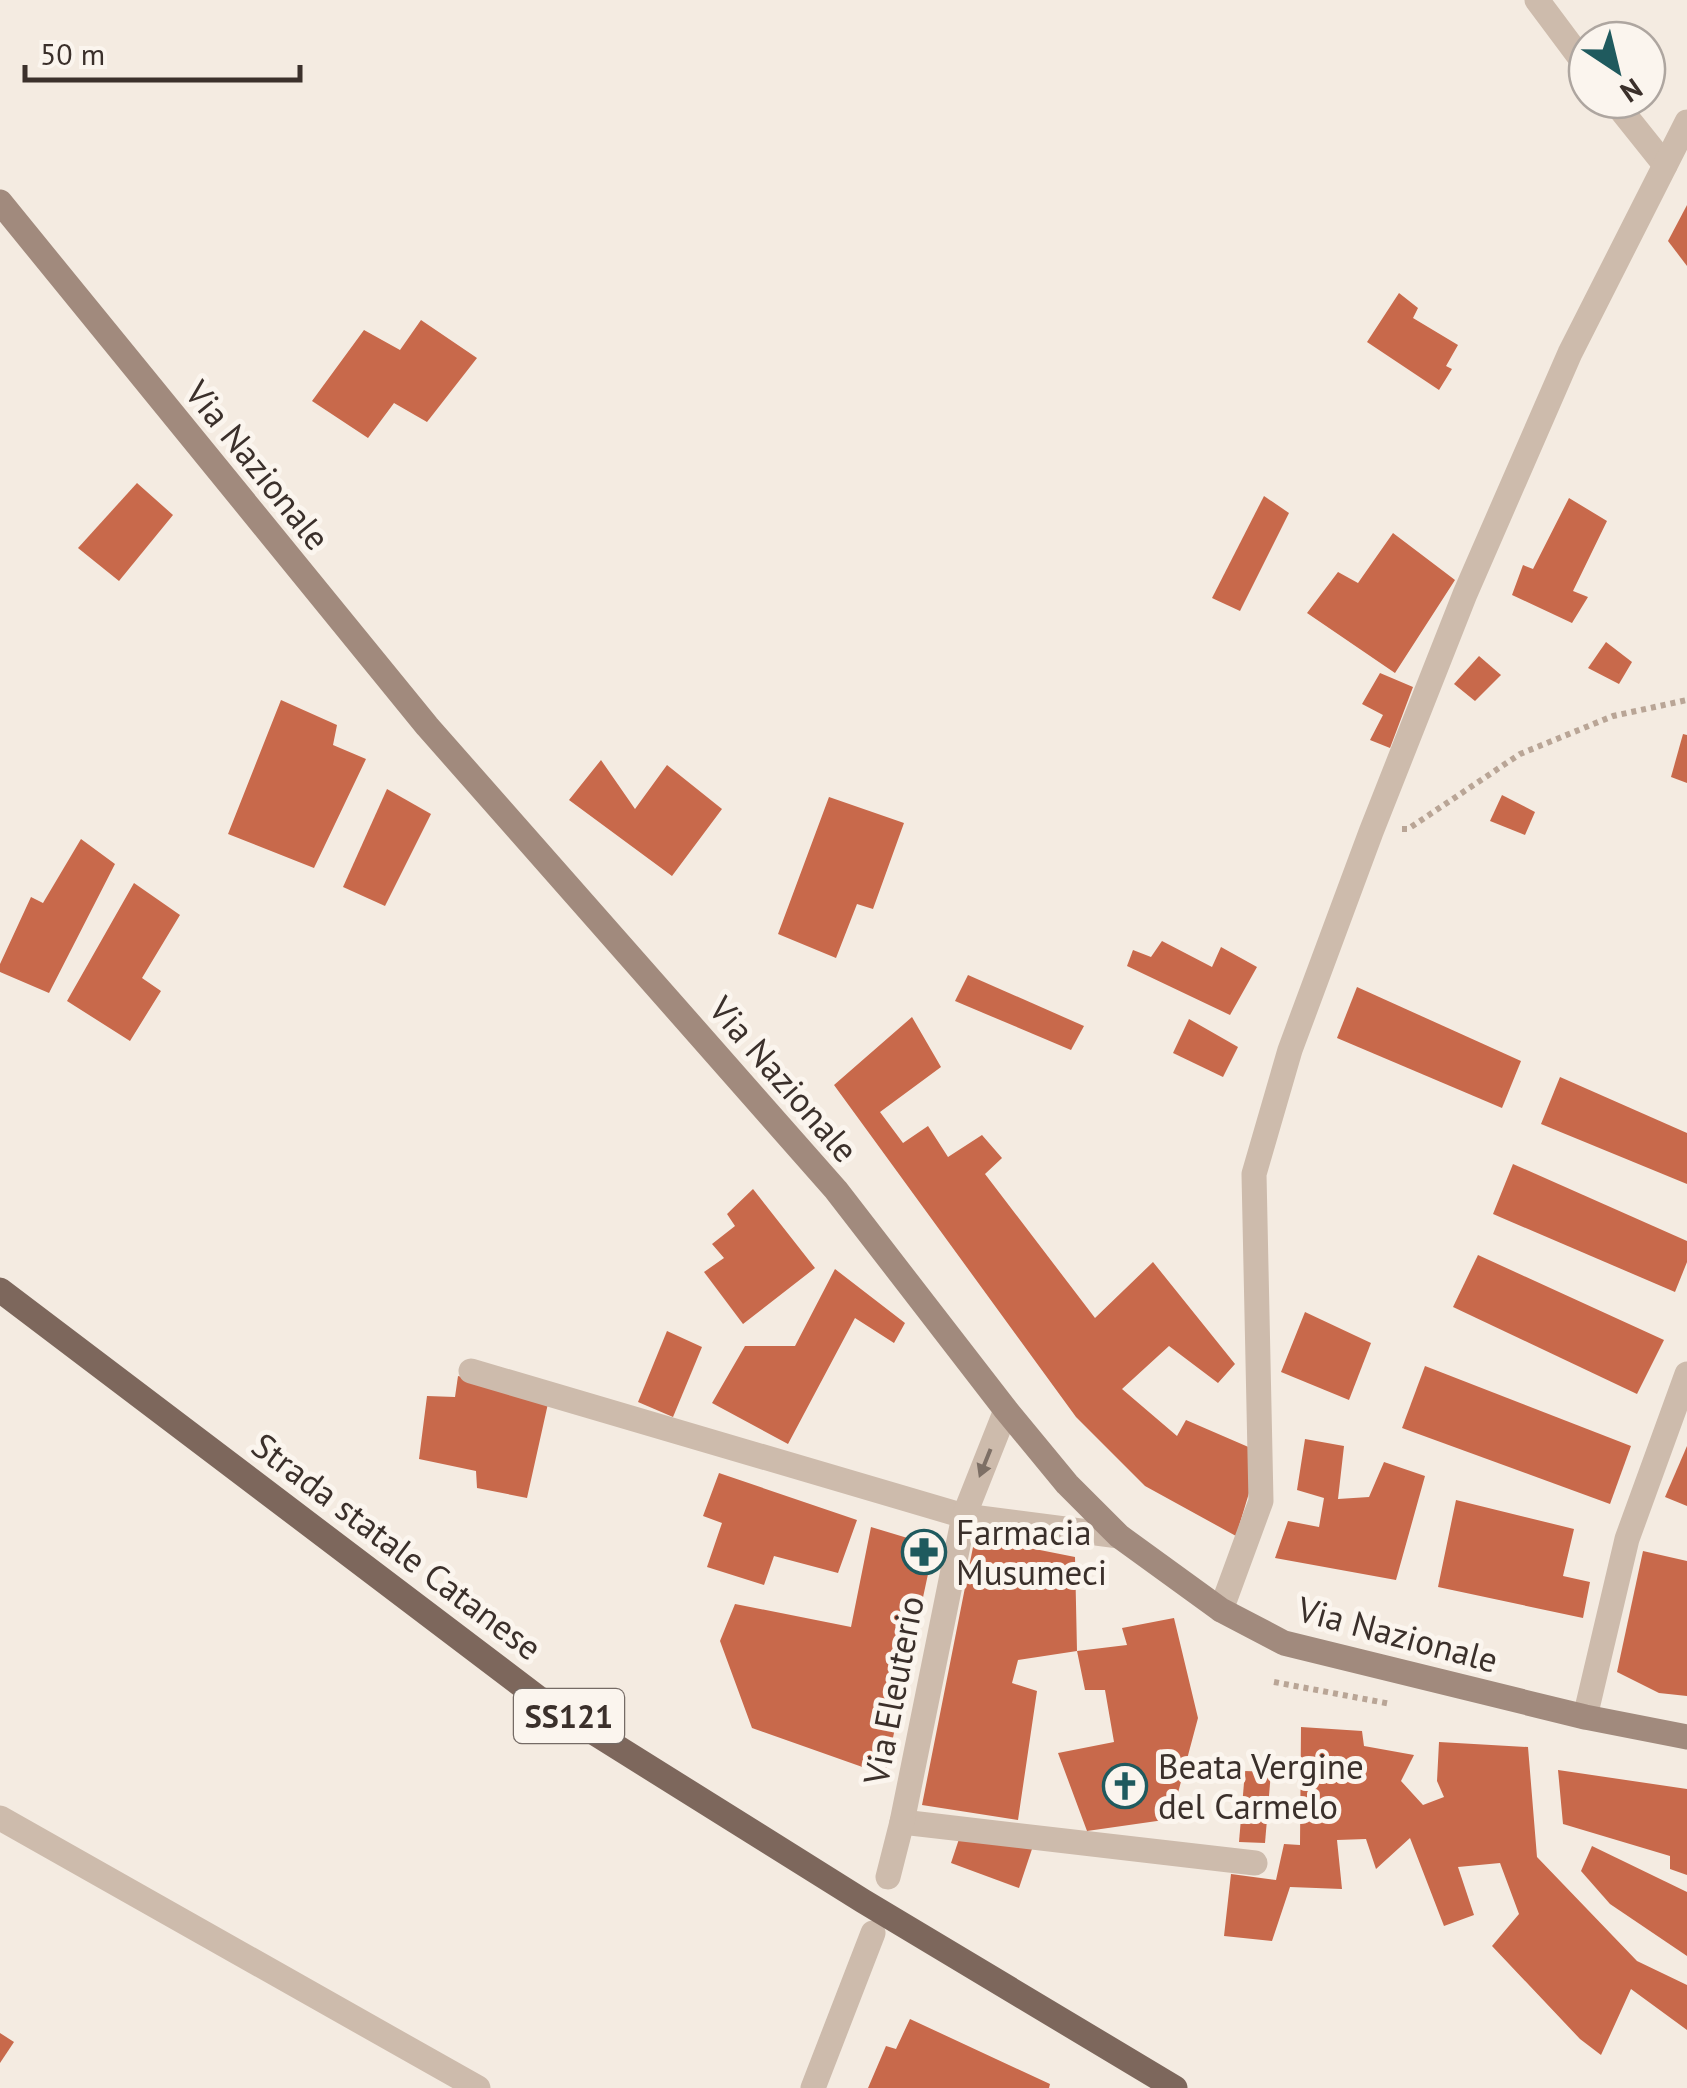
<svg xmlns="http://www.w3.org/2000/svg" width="1687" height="2088" viewBox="0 0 1687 2088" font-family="'PT Sans',sans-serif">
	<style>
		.building { fill: #c8694b }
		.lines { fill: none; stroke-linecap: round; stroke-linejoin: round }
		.path { stroke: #b9a596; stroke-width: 6; stroke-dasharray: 5 5; stroke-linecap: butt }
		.minor { stroke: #cdbbac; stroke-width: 25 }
		.secondary { stroke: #a18a7d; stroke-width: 25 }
		.primary { stroke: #7d675c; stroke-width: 25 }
		.oneway { fill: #7d6f65 }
		.labels { text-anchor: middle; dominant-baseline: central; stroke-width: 10; stroke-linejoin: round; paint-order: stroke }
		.shield { fill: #fbf5ee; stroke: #756b66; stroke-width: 2.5 }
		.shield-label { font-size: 32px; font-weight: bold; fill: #3b302b }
		.street-label { font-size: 35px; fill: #3b302b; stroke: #fbf5ee }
		.poi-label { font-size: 35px; fill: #3b302b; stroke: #fbf5ee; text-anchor: start }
	</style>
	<rect width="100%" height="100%" fill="#f4ebe1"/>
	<!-- building -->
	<g class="building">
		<path d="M1687 205V266L1668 241Z"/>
		<path d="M1399 293 1418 308 1413 318 1458 345 1446 366 1452 369 1439 390 1367 342Z"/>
		<path d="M421 320 477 358 427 422 394 403 368 438 312 401 364 330 400 350Z"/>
		<path d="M137 483 173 515 119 581 78 548Z"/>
		<path d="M1264 496 1289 513 1240 611 1212 598Z"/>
		<path d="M1569 498 1607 521 1573 591 1588 597 1572 623 1512 595 1523 565 1533 569Z"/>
		<path d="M1393 533 1455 580 1395 673 1307 613 1338 572 1358 583Z"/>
		<path d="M1606 642 1632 662 1619 684 1588 668Z"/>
		<path d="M1479 656 1501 675 1475 701 1454 684Z"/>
		<path d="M1380 673 1413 687 1390 748 1370 740 1383 715 1362 704Z"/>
		<path d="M281 700 337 725 333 745 366 759 314 868 228 834Z"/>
		<path d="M1683 734 1687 735V783L1671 777Z"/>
		<path d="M601 760 635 809 667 765 722 809 672 876 569 800Z"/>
		<path d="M387 789 431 814 385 906 343 887Z"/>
		<path d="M1502 795 1535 812 1525 835 1490 821Z"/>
		<path d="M829 797 904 823 873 909 857 904 836 958 778 934Z"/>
		<path d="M81 839 115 864 49 993 0 972V964L31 897 43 903Z"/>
		<path d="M134 883 180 915 142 978 161 991 130 1041 67 1001Z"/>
		<path d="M1162 941 1212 967 1221 947 1257 967 1230 1015 1127 966 1133 950 1151 957Z"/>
		<path d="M968 975 1084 1026 1071 1050 955 1001Z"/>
		<path d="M1357 987 1521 1061 1502 1108 1337 1038Z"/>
		<path d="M912 1017 941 1067 880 1112 903 1143 928 1126 948 1157 982 1135 1002 1158 985 1174 1095 1318 1153 1262 1235 1364 1218 1383 1169 1346 1122 1389 1177 1436 1186 1420 1253 1449 1249 1493 1236 1536 1145 1486 1076 1417 834 1085Z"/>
		<path d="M1189 1019 1238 1047 1223 1077 1173 1053Z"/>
		<path d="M1560 1077 1687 1133V1184L1541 1124Z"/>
		<path d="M1513 1164 1687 1241V1262L1675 1292 1493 1214Z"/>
		<path d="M753 1189 815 1268 743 1324 704 1272 724 1258 712 1244 735 1226 727 1214Z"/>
		<path d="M1478 1255 1664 1340 1637 1394 1453 1307Z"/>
		<path d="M835 1269 905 1323 894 1343 855 1318 788 1444 712 1403 745 1346H795Z"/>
		<path d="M1305 1312 1371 1343 1349 1400 1281 1372Z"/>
		<path d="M667 1331 702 1347 673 1417 638 1402Z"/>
		<path d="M1425 1366 1631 1446 1610 1504 1402 1428Z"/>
		<path d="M458 1376 549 1399 527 1498 477 1488 476 1471 419 1459 427 1396 455 1397Z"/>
		<path d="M1305 1439 1344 1446 1338 1499 1369 1497 1384 1462 1425 1476 1396 1580 1275 1558 1288 1521 1319 1527 1324 1498 1297 1490Z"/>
		<path d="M1687 1446V1506L1665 1497Z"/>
		<path d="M719 1473 857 1520 838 1573 774 1556 764 1585 707 1567 722 1523 703 1516Z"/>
		<path d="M1456 1500 1574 1529 1563 1576 1590 1582 1583 1618 1438 1587Z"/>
		<path d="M871 1527 934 1546 885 1775 752 1728 720 1641 735 1604 851 1627Z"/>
		<path d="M975 1537 1075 1557 1077 1651 1018 1660 1012 1683 1037 1691 1018 1820 922 1805Z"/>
		<path d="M1643 1551 1687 1561V1696L1659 1693 1617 1672Z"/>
		<path d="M1174 1618 1198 1718 1171 1819 1087 1831 1058 1753 1114 1742 1105 1690H1085L1077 1651 1127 1645 1122 1628Z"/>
		<path d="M1301 1727 1362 1731 1364 1746 1414 1755 1401 1781 1423 1805 1444 1797 1437 1781 1439 1742 1528 1747 1537 1857 1637 1961 1687 1985V2030L1631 1989 1601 2055 1580 2039 1492 1946 1519 1914 1500 1863 1458 1867 1474 1915 1444 1926 1410 1838 1376 1869 1366 1839 1337 1840 1342 1889 1290 1887 1272 1941 1224 1936 1231 1874 1276 1880 1284 1844 1300 1845Z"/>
		<path d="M1558 1770 1687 1789V1875L1670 1869V1856L1563 1824Z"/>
		<path d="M1245 1771 1271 1772 1265 1843 1239 1842Z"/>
		<path d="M959 1839 1032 1849 1019 1888 951 1863Z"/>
		<path d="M1592 1846 1687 1892V1956L1610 1904 1581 1871Z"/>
		<path d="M910 2019 1050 2084 1049 2088H868L886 2046 896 2049Z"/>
		<path d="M0 2033 14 2042 0 2063Z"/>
	</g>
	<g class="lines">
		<!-- path -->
		<g class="path">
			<path d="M1402 829H1408L1520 754 1613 716 1687 700"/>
			<path d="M1274 1682 1391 1704"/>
		</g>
		<!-- minor -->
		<g class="minor">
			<path d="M1537 0 1587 67"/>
			<path d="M1613 100 1665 165"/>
			<path d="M471 1371 964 1516 1119 1536"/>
			<path d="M1221 1610 1261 1501 1254 1174 1290 1050 1371 832 1465 594 1570 353 1687 122"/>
			<path d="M1585 1717 1627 1539 1687 1374"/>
			<path d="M0 1818 478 2088"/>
			<path d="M902 1822 1255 1863"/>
			<path d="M888 1877 902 1822 964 1516 1006 1410"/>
			<path d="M813 2088 873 1933"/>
		</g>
		<!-- secondary -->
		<path class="secondary" d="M0 202 427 726 836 1190 1006 1410 1067 1484 1119 1536 1221 1610 1284 1643 1585 1717 1687 1737"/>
		<!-- primary -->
		<path class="primary" d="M0 1290 537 1697 863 1901 1175 2088"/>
	</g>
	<!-- one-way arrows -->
	<defs><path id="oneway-solid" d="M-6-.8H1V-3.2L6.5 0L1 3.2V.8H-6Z" transform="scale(2.5)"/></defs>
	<use class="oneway" href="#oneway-solid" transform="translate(985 1463) rotate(112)"/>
	<!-- icons -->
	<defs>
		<symbol id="pharmacy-ring" viewBox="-11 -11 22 22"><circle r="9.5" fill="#fbf5ee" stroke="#1f5a5e" stroke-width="1.5"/><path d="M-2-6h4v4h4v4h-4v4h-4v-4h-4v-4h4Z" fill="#1f5a5e"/></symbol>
		<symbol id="church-ring" viewBox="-11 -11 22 22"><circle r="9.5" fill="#fbf5ee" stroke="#1f5a5e" stroke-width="1.5"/><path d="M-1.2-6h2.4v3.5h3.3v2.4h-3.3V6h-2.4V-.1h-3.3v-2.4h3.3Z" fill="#1f5a5e"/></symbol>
	</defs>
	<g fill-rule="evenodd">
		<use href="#pharmacy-ring" x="899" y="1527" width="50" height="50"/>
		<use href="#church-ring" x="1100" y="1761" width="50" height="50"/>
	</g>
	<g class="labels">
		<!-- shield labels -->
		<rect class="shield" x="514" y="1689" width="110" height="54" rx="8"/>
		<g class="shield-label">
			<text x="569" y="1716">SS121</text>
		</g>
		<!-- street labels -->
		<g class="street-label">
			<text transform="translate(258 465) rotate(51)">Via Nazionale</text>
			<text transform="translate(784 1079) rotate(49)">Via Nazionale</text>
			<text transform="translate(397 1546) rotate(37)">Strada statale Catanese</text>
			<text transform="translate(1398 1634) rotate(15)">Via Nazionale</text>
			<text transform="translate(893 1690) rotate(-79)">Via Eleuterio</text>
		</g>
		<!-- poi labels -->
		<g class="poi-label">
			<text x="956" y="1532">Farmacia<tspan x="956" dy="40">Musumeci</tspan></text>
			<text x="1158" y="1766">Beata Vergine<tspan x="1158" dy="40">del Carmelo</tspan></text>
		</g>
	</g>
	<!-- north arrow -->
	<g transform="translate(1617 70) rotate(145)"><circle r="48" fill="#fbf5ee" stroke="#aea6a0" stroke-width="2.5"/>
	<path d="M0-8L18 38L0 25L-18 38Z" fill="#1f5a5e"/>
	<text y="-15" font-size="28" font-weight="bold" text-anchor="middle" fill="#3b302b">N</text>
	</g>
	<!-- scale -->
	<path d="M25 65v15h275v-15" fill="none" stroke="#3b302b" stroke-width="5"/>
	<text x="40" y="65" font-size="30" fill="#3b302b" stroke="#fbf5ee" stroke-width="8" paint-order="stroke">50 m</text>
</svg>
